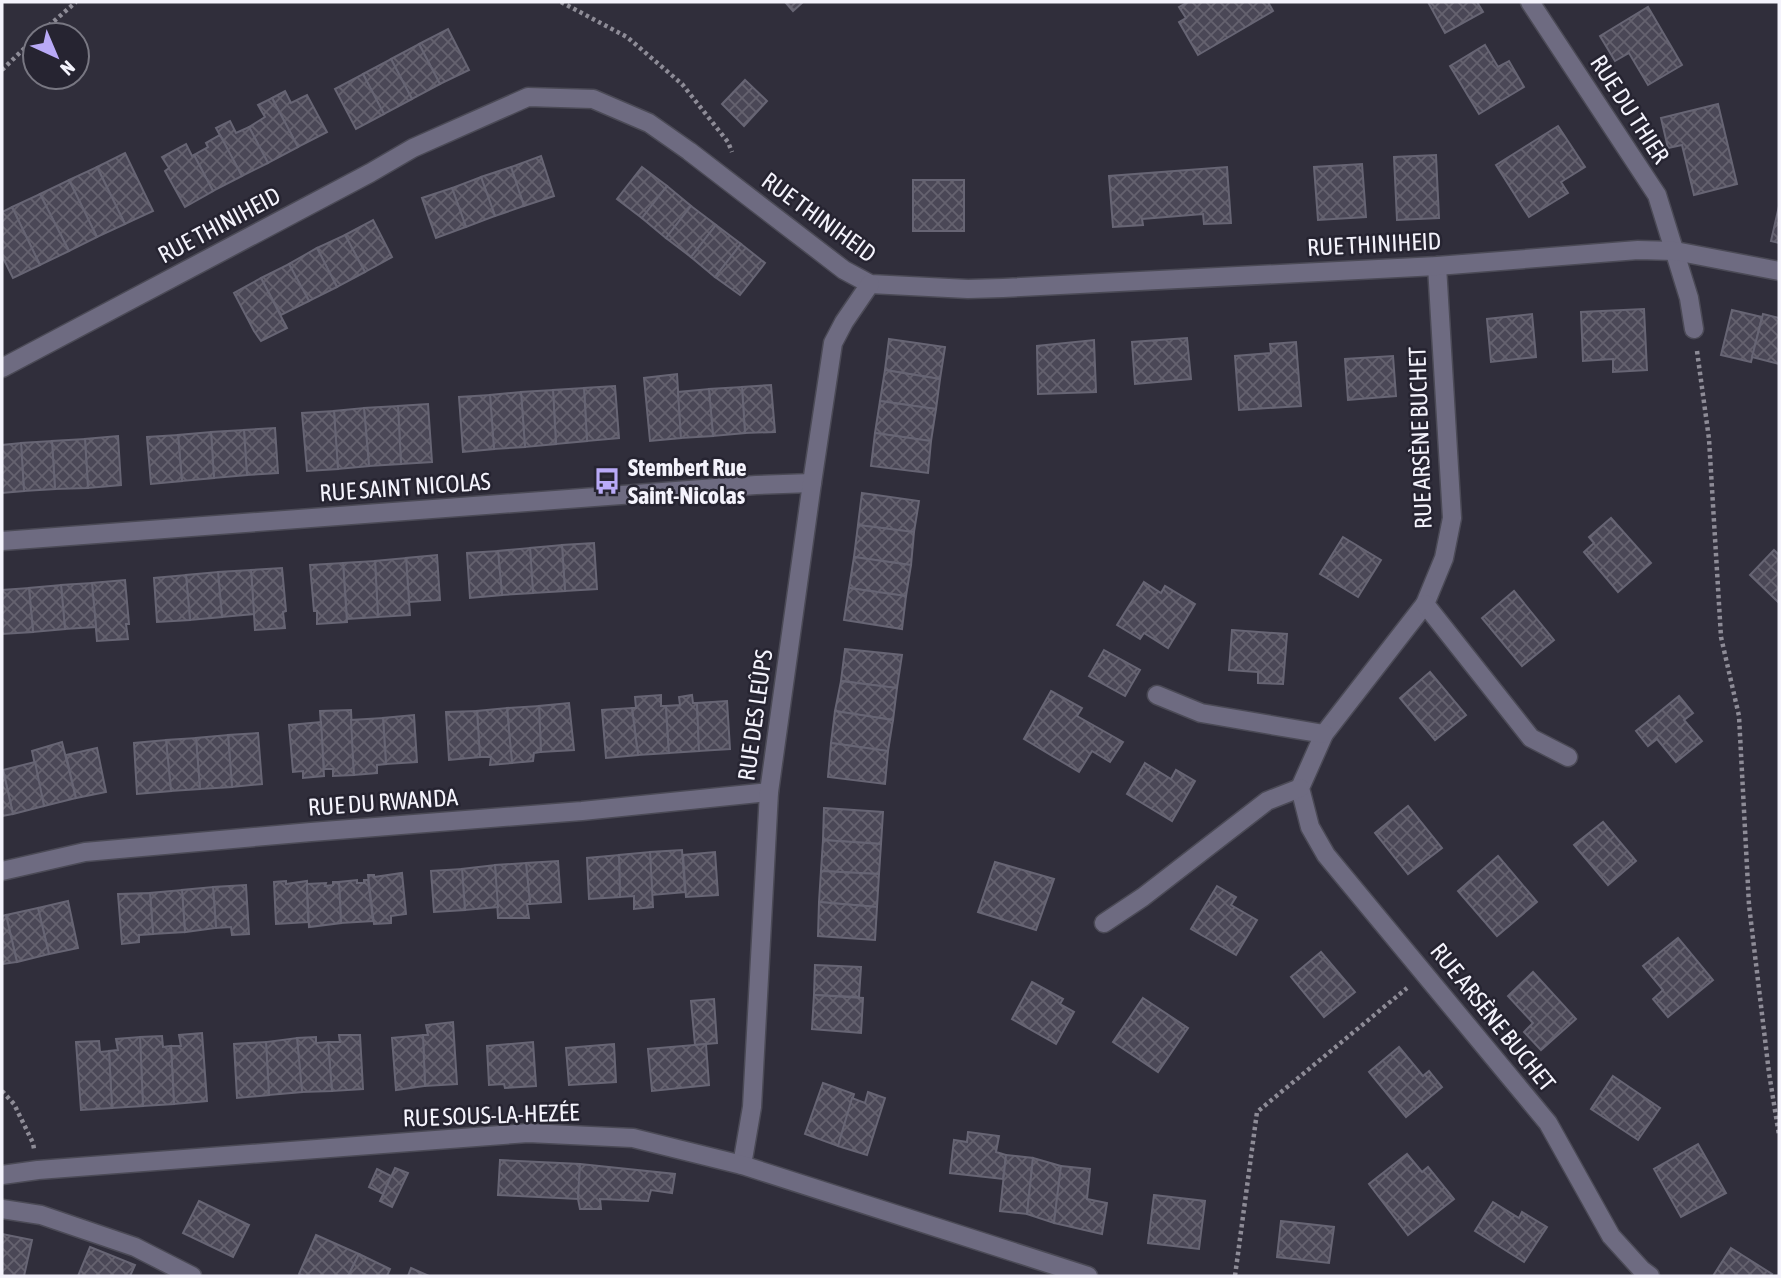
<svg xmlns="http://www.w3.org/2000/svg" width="1781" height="1278" viewBox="0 0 1781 1278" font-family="'Asap Condensed',sans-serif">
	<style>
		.building { fill: url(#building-cross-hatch); stroke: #676574; stroke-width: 2 }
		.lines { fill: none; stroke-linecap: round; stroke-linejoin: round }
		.street-casing { stroke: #4b4a56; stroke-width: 21 }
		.path { stroke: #8e8c97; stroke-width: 4.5; stroke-dasharray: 3.5 3.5; stroke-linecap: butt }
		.street { stroke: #6e6b81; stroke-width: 18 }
		.labels { text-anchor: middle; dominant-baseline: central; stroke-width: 5; stroke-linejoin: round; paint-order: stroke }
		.street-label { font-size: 24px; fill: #f4f3fc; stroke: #262431 }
		.poi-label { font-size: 24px; font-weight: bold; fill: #f4f3fc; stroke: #262431; text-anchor: start }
	</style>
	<defs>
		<pattern id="building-cross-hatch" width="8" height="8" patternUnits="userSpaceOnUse" patternTransform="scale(1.75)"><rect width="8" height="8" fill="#4a4756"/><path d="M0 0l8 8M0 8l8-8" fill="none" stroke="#65626f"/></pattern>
	</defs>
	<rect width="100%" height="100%" fill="#302e3b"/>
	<!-- building -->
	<g class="building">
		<path d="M785 2H803L793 11Z"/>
		<path d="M1188 2H1268L1273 11 1198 55 1179 22 1186 18 1179 7Z"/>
		<path d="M1428 2H1477L1483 12 1445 33Z"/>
		<path d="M1648 7 1682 65 1648 85 1629 53 1615 61 1600 36Z"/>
		<path d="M448 29 469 70 440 84 419 44Z"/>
		<path d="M419 44 440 84 412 99 391 59Z"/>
		<path d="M1485 45 1498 67 1509 61 1524 87 1479 114 1450 66Z"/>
		<path d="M391 59 412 99 384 114 363 74Z"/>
		<path d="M363 74 384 114 356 129 335 89Z"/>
		<path d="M745 80 767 101 744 126 722 104Z"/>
		<path d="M285 91 291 103 307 95 327 132 298 147 272 98Z"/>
		<path d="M272 98 298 147 268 163 249 127 265 117 258 105Z"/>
		<path d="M1718 104 1737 184 1694 195 1682 145 1668 148 1661 118Z"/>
		<path d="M230 121 236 133 249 127 268 163 242 176 216 128Z"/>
		<path d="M1558 126 1585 167 1561 182 1568 193 1529 217 1496 165Z"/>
		<path d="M220 135 242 176 213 191 194 155 208 147 206 143Z"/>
		<path d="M186 144 192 156 194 155 213 191 185 207 165 171 169 168 162 157Z"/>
		<path d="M125 153 153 211 125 224 97 167Z"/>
		<path d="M1436 155 1439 218 1397 220 1394 157Z"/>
		<path d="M541 156 554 196 524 206 511 167Z"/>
		<path d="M1362 164 1366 217 1318 220 1314 167Z"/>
		<path d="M97 167 125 224 97 237 69 180Z"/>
		<path d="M511 167 524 206 495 216 481 177Z"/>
		<path d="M642 167 667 186 642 218 617 199Z"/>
		<path d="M1227 167 1231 223 1204 224 1203 214 1142 219 1143 225 1113 227 1109 176Z"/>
		<path d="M481 177 495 216 466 227 452 188Z"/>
		<path d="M69 180 97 237 69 251 40 194Z"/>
		<rect x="913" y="180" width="51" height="51"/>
		<path d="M667 186 691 206 666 238 642 218Z"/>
		<path d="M452 188 466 227 436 238 422 198Z"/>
		<path d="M40 194 69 251 40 265 12 207Z"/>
		<path d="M691 206 716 225 691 257 666 238Z"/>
		<path d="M1779 206V243L1771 241Z"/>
		<path d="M12 207 40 265 13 278 2 256V212Z"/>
		<path d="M373 220 392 257 365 272 345 235Z"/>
		<path d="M716 225 741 244 715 277 691 257Z"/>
		<path d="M345 235 365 272 337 287 317 248Z"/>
		<path d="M741 244 765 263 740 295 715 277Z"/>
		<path d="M317 248 337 287 309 301 289 264Z"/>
		<path d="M289 264 309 301 281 315 261 278Z"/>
		<path d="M261 278 287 328 261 341 254 331 234 293Z"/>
		<path d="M1644 309 1647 370 1613 372V359L1583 361 1581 312Z"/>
		<path d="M1732 310 1762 317 1751 362 1721 355Z"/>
		<path d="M1532 314 1536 357 1491 362 1487 319Z"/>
		<path d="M1763 314 1779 318V364L1752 357Z"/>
		<path d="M1187 338 1191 379 1135 384 1132 342Z"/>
		<path d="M889 339 945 347 940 379 885 370Z"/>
		<path d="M1094 340 1096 392 1038 394 1037 346Z"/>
		<path d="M1296 342 1301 406 1239 410 1235 356 1271 353 1270 344Z"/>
		<path d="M1393 356 1396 396 1348 400 1345 359Z"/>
		<path d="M885 370 940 379 936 409 880 401Z"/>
		<path d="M677 374 681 438 650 441 644 378Z"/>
		<path d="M771 385 775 432 745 433 742 387Z"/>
		<path d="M615 386 619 438 587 441 584 388Z"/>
		<path d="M742 387 745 433 713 436 709 389Z"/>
		<path d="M584 388 587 441 556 444 553 390Z"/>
		<path d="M709 389 713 436 681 438 678 392Z"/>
		<path d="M553 390 556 444 525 447 521 392Z"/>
		<path d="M521 392 525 447 494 449 490 395Z"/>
		<path d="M490 395 494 449 463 452 459 397Z"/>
		<path d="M880 401 936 409 931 441 875 433Z"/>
		<path d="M428 404 432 462 401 464 398 406Z"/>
		<path d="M398 406 401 464 369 466 364 408Z"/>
		<path d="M364 408 369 466 338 469 334 411Z"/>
		<path d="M334 411 338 469 307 471 302 413Z"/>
		<path d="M275 428 278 473 247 475 244 430Z"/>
		<path d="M244 430 247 475 214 478 211 432Z"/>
		<path d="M211 432 214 478 182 481 178 435Z"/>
		<path d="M875 433 931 441 928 473 871 466Z"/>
		<path d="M178 435 182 481 151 484 147 437Z"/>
		<path d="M118 436 121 485 88 488 85 439Z"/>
		<path d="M85 439 88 488 55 489 52 441Z"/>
		<path d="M52 441 55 489 24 491 21 443Z"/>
		<path d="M21 443 24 491 2 493V445Z"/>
		<path d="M862 493 919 501 914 532 858 525Z"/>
		<path d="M1611 518 1651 563 1618 592 1584 552 1594 543 1589 537Z"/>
		<path d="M858 525 914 532 911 565 854 557Z"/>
		<path d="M1343 537 1381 560 1358 597 1320 574Z"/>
		<path d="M594 543 597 589 565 591 562 545Z"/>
		<path d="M562 545 565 591 533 593 530 548Z"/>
		<path d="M530 548 533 593 502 595 498 551Z"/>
		<path d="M1774 550 1779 555V603L1750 575Z"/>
		<path d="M498 551 502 595 470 598 467 553Z"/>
		<path d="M437 555 440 600 409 602 406 558Z"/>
		<path d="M854 557 911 565 906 596 849 588Z"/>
		<path d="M406 558 410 615 378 617 375 561Z"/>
		<path d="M375 561 378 617 347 619 343 563Z"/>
		<path d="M343 563 347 622 317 624V611H314L310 565Z"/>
		<path d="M282 568 286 611 283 612 285 628 255 630 251 570Z"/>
		<path d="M251 570 254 614 222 617 218 572Z"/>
		<path d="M218 572 222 617 190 620 186 575Z"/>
		<path d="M186 575 190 620 157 622 154 578Z"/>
		<path d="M125 580 129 624H126L128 639 97 641 92 583Z"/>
		<path d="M1144 582 1161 593 1165 586 1195 604 1168 648 1144 633 1140 639 1117 625Z"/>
		<path d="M92 583 96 627 65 629 61 585Z"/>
		<path d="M61 585 65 629 33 632 29 588Z"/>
		<path d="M29 588 33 632 2 634V590Z"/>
		<path d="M849 588 906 596 902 629 844 620Z"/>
		<path d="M1514 591 1554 640 1522 666 1482 618Z"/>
		<path d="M1232 630 1287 634 1283 684 1258 683V672L1229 670Z"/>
		<path d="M845 649 902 655 897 688 841 681Z"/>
		<path d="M1104 650 1140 670 1125 696 1089 676Z"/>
		<path d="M1430 672 1466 715 1435 740 1400 698Z"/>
		<path d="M841 681 897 688 893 720 835 711Z"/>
		<path d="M1051 691 1082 708 1077 716 1123 742 1110 762 1092 751 1079 772 1024 739Z"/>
		<path d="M661 695V706H666L669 753 638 755 632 708H636L635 697Z"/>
		<path d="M692 695 693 703H697L699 751 669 753 666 706 680 705 679 697Z"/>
		<path d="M1679 696 1693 713 1684 720 1702 741 1676 762 1657 739 1648 746 1636 731Z"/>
		<path d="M727 701 730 749 699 751 697 703Z"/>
		<path d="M569 703 574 750 541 752 539 706Z"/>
		<path d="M539 706 541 752 534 753 533 761 512 763 507 708Z"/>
		<path d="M507 708 512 763 490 765 491 757H480L477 711Z"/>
		<path d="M632 708 638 755 606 758 602 710Z"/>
		<path d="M351 710 354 775 333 776V769H324L320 711Z"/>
		<path d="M477 711 480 757 449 760 446 712Z"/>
		<path d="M835 711 893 720 888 751 831 743Z"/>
		<path d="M414 715 417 762 386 764 383 718Z"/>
		<path d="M383 718 386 764 377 765V773L354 775 351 720Z"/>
		<path d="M321 722 324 776 303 778V771L293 772 289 725Z"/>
		<path d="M258 733 262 784 232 787 228 735Z"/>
		<path d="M228 735 232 787 200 789 196 738Z"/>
		<path d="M196 738 200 789 171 791 166 740Z"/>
		<path d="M166 740 171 791 137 794 134 743Z"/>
		<path d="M62 742 76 798 44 806 32 751Z"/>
		<path d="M831 743 888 751 885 784 828 777Z"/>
		<path d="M97 748 106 792 76 798 66 755Z"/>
		<path d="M35 762 44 806 13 814 3 770Z"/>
		<path d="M1145 763 1171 779 1176 770 1195 781 1172 821 1127 794Z"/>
		<path d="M2 770H3L13 814 2 816Z"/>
		<path d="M1408 806 1442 848 1408 874 1375 833Z"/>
		<path d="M824 808 883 812 881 844 823 840Z"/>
		<path d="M1603 822 1636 861 1608 885 1574 845Z"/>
		<path d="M823 840 881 844 879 874 821 871Z"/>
		<path d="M682 850 685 892 652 895 650 852Z"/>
		<path d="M650 852 653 907 634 909V896L620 897 619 855Z"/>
		<path d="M715 852 718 895 686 897 683 855Z"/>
		<path d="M619 855 620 897 589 899 587 858Z"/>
		<path d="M1498 856 1537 902 1497 936 1458 891Z"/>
		<path d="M558 861 561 902 530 904 526 863Z"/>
		<path d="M995 862 1054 879 1036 930 978 912Z"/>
		<path d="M526 863 530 904H527L529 918H498L495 865Z"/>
		<path d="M495 865 498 907 465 910 462 869Z"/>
		<path d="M462 869 465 910 434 912 431 871Z"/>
		<path d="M821 871 879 874 877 907 819 902Z"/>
		<path d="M402 873 406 914 391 916V923L374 924 368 875H374V877Z"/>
		<path d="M357 880V883H364V880H368L373 921 341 923 339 882Z"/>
		<path d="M286 881V884L307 881 308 922 276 924 274 882Z"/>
		<path d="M333 882H339L341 923 309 927 307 884 326 883 325 886 333 885Z"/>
		<path d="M246 885 249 934 232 935 231 927 216 928 213 887Z"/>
		<path d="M1217 886 1236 897 1231 905 1257 920 1236 955 1191 929Z"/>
		<path d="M213 887 216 928 185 932 182 890Z"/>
		<path d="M182 890 185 932 153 934 150 893Z"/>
		<path d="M150 893 153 934 139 935V942L122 944 118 894Z"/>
		<path d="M68 901 78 948 49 954 38 908Z"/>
		<path d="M819 902 877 907 875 940 818 936Z"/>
		<path d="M38 908 49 954 17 962 6 915Z"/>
		<path d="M6 915 17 962 2 964V916Z"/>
		<path d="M1678 938 1713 980 1668 1017 1653 999 1663 990 1643 966Z"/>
		<path d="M1321 952 1355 992 1324 1017 1291 977Z"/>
		<path d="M815 965 861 967 859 997 814 995Z"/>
		<path d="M1533 972 1576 1019 1541 1050 1524 1032 1533 1023 1508 996Z"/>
		<path d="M1032 982 1063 999 1060 1004 1074 1012 1056 1044 1012 1019Z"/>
		<path d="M814 995 863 998 861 1033 812 1029Z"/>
		<path d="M1143 998 1188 1028 1158 1072 1113 1042Z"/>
		<path d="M714 999 717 1043 695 1045 691 1001Z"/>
		<path d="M453 1022 457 1084 425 1086 423 1035H428L426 1025Z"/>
		<path d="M202 1033 207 1101 174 1104 171 1046H181L179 1035Z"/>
		<path d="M339 1035H360L363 1089 332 1091 328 1042H340Z"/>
		<path d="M423 1035 425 1086 396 1090 392 1038Z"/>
		<path d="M162 1036 163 1047 171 1046 174 1104 143 1106 140 1037Z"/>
		<path d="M140 1037 143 1106 112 1108 109 1051 118 1050 116 1039Z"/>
		<path d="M316 1037V1043L328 1042 332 1091 302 1092 297 1038Z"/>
		<path d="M297 1038 302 1092 269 1095 266 1042Z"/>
		<path d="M99 1041 100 1052 109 1051 112 1108 81 1110 76 1042Z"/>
		<path d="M266 1042 269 1095 237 1098 234 1044Z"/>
		<path d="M533 1042 536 1086 505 1088 504 1084 489 1085 487 1046Z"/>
		<path d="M614 1044 616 1082 569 1085 566 1048Z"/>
		<path d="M706 1044 709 1085 652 1091 648 1049Z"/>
		<path d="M1399 1047 1423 1076 1429 1071 1442 1087 1406 1117 1369 1072Z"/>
		<path d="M1613 1076 1660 1108 1638 1140 1591 1109Z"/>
		<path d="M823 1083 854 1094 838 1146 805 1134Z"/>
		<path d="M868 1092 885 1098 867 1155 838 1146 852 1098 865 1103Z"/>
		<path d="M968 1132 999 1136 996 1152 1006 1155 1003 1179 950 1173 954 1140 967 1142Z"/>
		<path d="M1698 1144 1726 1193 1681 1217 1654 1169Z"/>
		<path d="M1407 1154 1422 1172 1428 1167 1454 1199 1408 1235 1369 1184Z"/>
		<path d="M1006 1155 1033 1158 1027 1214 1000 1211Z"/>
		<path d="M1033 1158 1061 1166 1054 1223 1027 1214Z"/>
		<path d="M500 1160 580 1164 578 1199 498 1195Z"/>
		<path d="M580 1164 675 1174 672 1193 651 1190 648 1201 600 1199 601 1209H580L578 1199Z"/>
		<path d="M1061 1166 1090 1169 1087 1199 1107 1203 1102 1234 1054 1223Z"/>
		<path d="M395 1168 408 1173 392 1207 380 1201Z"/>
		<path d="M377 1169 391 1176 383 1194 369 1187Z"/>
		<path d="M1154 1195 1205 1201 1199 1249 1148 1243Z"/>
		<path d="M199 1201 249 1225 233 1257 183 1233Z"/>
		<path d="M1493 1202 1519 1218 1522 1212 1547 1227 1524 1262 1475 1231Z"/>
		<path d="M1281 1221 1334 1227 1329 1263 1277 1257Z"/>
		<path d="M2 1234 32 1240 24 1276H2Z"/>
		<path d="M316 1235 359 1254 348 1276H304L299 1274Z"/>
		<path d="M90 1247 135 1265 130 1276H78Z"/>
		<path d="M1731 1248 1772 1274 1770 1276H1713Z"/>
		<path d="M359 1254 390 1269 387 1276H348Z"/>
		<path d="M411 1268 429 1276H408Z"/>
	</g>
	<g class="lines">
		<defs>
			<g id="street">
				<path d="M1530 2 1657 195 1689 298 1694 329"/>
				<path d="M1437 266 1452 518 1444 558 1425 604 1324 734 1300 788 1310 827 1326 855 1548 1123 1611 1236 1642 1270 1650 1276"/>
				<path d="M2 368 370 173 413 148 528 97 593 99 649 123 689 151 844 270 870 284 968 289 1003 288 1437 266 1638 250 1675 251 1779 271"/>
				<path d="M2 541 756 485 812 483"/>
				<path d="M1425 604 1531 738 1568 757"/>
				<path d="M1157 695 1201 713 1324 734"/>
				<path d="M2 871 85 852 311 832 582 811 769 792"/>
				<path d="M1104 923 1143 897 1267 801 1300 788"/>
				<path d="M742 1165 752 1107 769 792 812 483 833 343 844 322 870 284"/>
				<path d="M2 1175 38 1170 528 1133 633 1138 742 1165 1088 1276"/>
				<path d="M2 1209 41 1215 135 1247 192 1276"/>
			</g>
		</defs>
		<!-- street casing -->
		<use href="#street" class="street-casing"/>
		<!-- path -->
		<g class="path">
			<path d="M561 2 627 37 682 84 728 142 732 152"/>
			<path d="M38 35 76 2"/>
			<path d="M2 70 35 38"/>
			<path d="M1697 351 1709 439 1721 637 1739 716 1749 905 1769 1073 1779 1135"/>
			<path d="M2 1091 14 1104 33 1143 34 1149"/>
			<path d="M1235 1276 1257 1112 1407 988"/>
		</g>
		<!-- street -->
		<use href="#street" class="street"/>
	</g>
	<!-- icons -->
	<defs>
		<symbol id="bus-bare" viewBox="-9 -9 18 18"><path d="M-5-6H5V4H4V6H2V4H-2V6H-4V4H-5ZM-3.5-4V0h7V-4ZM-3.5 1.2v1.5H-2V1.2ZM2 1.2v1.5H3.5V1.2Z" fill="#b9aaf7" stroke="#262431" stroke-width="2.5" paint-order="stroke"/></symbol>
	</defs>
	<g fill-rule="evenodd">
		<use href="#bus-bare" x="588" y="462" width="38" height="38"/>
	</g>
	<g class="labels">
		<!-- street labels -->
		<g class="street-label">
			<text transform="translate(1630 109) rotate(57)">RUE DU THIER</text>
			<text transform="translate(819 217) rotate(36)">RUE THINIHEID</text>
			<text transform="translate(219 225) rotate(-28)">RUE THINIHEID</text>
			<text transform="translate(1374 244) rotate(-3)">RUE THINIHEID</text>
			<text transform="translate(1420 438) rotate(-92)">RUE ARSÈNE BUCHET</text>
			<text transform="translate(405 487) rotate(-4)">RUE SAINT NICOLAS</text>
			<text transform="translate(755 715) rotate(-82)">RUE DES LEÛPS</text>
			<text transform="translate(383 802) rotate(-4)">RUE DU RWANDA</text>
			<text transform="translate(1493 1017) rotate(51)">RUE ARSÈNE BUCHET</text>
			<text transform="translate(491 1115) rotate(-2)">RUE SOUS-LA-HEZÉE</text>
		</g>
		<!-- poi labels -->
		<g class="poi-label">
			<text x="628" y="467">Stembert Rue<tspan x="628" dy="28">Saint-Nicolas</tspan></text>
		</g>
	</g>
	<!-- border -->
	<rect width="1781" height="1278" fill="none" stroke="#f4f3fc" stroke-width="7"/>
	<!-- north arrow -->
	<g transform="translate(56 56) rotate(136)"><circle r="33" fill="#262431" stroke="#787782" stroke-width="2"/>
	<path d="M0-5L12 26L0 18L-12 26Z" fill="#b9aaf7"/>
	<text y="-10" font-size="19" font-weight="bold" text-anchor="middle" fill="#f4f3fc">N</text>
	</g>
</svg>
